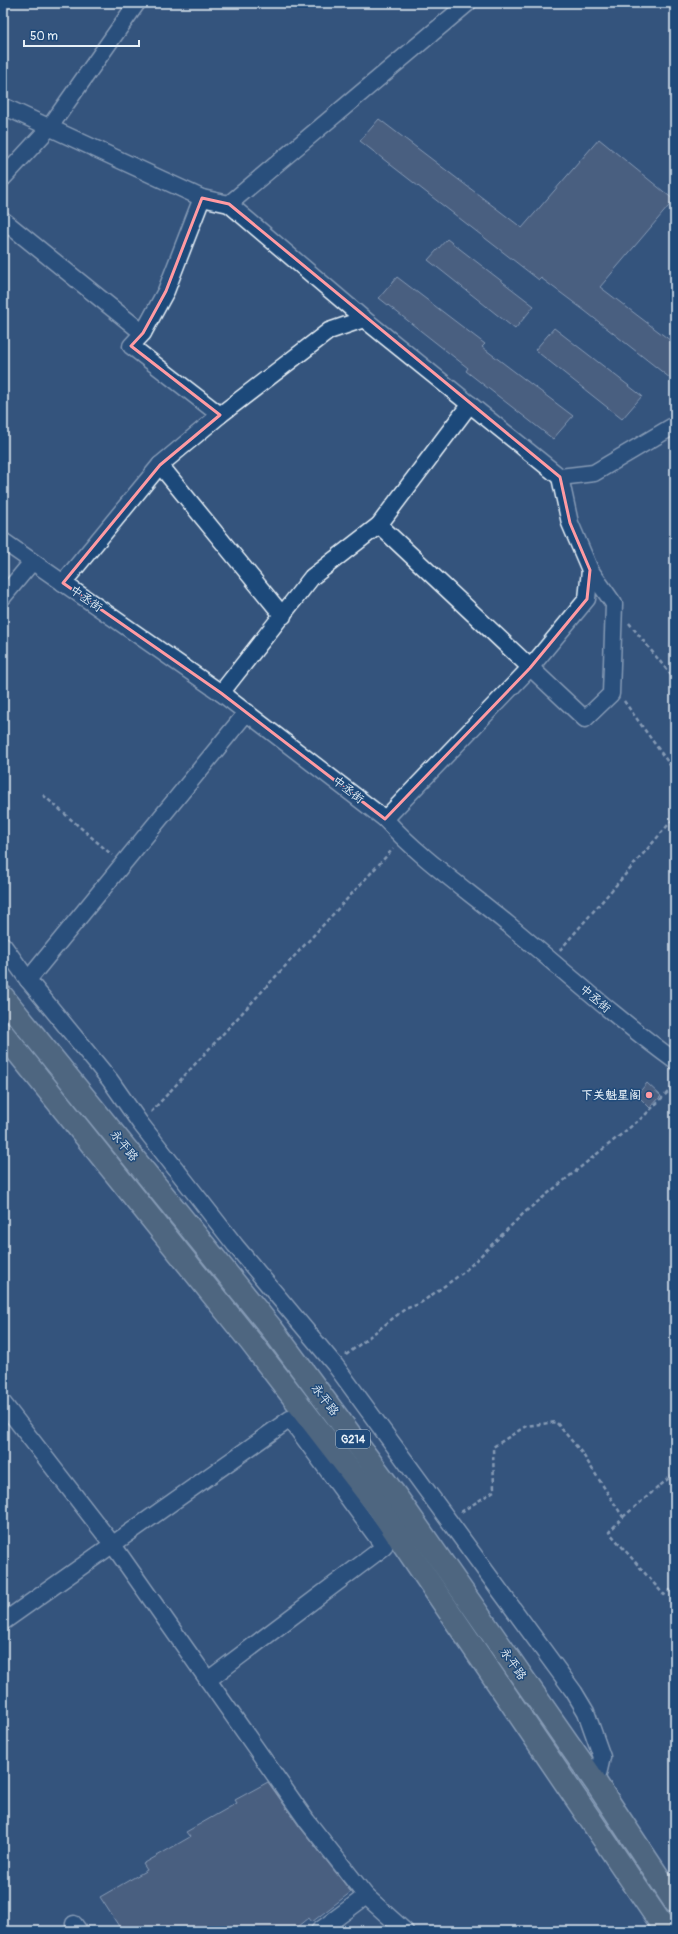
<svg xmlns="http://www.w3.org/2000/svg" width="678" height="1934" viewBox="0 0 678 1934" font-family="Pangolin,'LXGW WenKai TC',sans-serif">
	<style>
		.building { fill: #646d84; stroke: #e8f1f8 }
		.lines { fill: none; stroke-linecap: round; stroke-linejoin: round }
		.street-casing { stroke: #e8f1f8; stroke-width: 19 }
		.highway-casing { stroke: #e8f1f8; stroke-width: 25 }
		.path { stroke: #e8f1f8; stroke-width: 2.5; stroke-dasharray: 4 3; stroke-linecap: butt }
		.street { stroke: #1f4a7a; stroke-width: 16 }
		.highway { stroke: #6d7d84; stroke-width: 22 }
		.marked { fill: none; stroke: #ff9aa2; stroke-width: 3; stroke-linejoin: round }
		.poi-dot { fill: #ff9aa2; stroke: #1f4a7a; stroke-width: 1.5 }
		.labels { text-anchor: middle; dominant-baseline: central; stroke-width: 3; stroke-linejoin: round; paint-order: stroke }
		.shield { fill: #1f4a7a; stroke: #acbfd2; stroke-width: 1 }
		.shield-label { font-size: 11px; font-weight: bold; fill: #e8f1f8 }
		.street-label { font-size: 12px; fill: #e8f1f8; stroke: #1f4a7a }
		.poi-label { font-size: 12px; font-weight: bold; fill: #e8f1f8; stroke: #1f4a7a; text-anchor: end }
	</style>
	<rect width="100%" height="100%" fill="#34547d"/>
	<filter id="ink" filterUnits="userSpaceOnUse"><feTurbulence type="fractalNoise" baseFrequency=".025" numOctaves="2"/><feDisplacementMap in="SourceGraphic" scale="8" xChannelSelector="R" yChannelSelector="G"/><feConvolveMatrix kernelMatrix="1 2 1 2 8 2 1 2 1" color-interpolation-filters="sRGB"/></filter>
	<g filter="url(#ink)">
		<!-- building -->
		<g class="building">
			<path d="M379 119 522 228 599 139 674 200 600 287 675 344V382L585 311 541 278 539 280 360 141Z"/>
			<path d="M447 239 534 306 515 329 428 260Z"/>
			<path d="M397 277 485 344 482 347 573 416 553 439 466 371 468 368 379 298Z"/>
			<path d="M554 328 642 396 622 419 535 350Z"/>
			<path d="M647 1083 661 1096 650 1108 637 1095Z"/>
			<path d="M268 1782 299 1826 351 1892 312 1922 309 1918 293 1931H122L100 1897 147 1870 143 1864 190 1837 186 1832 237 1803 235 1800Z"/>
		</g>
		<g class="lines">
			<defs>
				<g id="street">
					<path d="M3 106 202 198 229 204 364 319 560 477 594 473 675 425"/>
					<path d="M3 178 49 128 137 3"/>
					<path d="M229 204 468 3"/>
					<path d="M3 220 143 333 131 346 220 415"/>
					<path d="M143 333 166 291 202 198"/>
					<path d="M160 465 283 616"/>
					<path d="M379 525 585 719 611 694 614 604 590 570 570 523 560 477"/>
					<path d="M3 541 221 693 385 819C421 859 467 890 509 925 564 971 617 1019 675 1061"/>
					<path d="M63 583 160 465 220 415 329 331 364 319"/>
					<path d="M3 597 32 562"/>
					<path d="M221 693 312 577 379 525 470 404"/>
					<path d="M385 819 530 668 587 599 590 570"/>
					<path d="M3 945 28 980 110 1080 140 1123 235 1245 335 1365 574 1692 586 1712 602 1757 596 1783"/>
					<path d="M28 980 247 712"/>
					<path d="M3 1403 113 1545 307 1821 366 1896 405 1931"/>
					<path d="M3 1622 290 1419 384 1547 208 1680"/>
					<path d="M74 1924 79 1931"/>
					<path d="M319 1931 366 1896"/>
				</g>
				<g id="highway">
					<path d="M3 997 272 1329 398 1499 596 1783 675 1902"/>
					<path d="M3 1034 250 1341 379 1508 666 1931"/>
				</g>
			</defs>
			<!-- street casing -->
			<use href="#street" class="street-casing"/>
			<!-- highway casing -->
			<use href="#highway" class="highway-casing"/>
			<!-- path -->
			<g class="path">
				<path d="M629 623 675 680"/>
				<path d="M624 701 675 772"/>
				<path d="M43 795 112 855"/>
				<path d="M560 950 675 817"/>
				<path d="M151 1112 393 849"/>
				<path d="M346 1355 405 1309 419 1304 464 1272 525 1212 644 1116 675 1085"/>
				<path d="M461 1512 494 1491 493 1447 526 1426 556 1422 582 1453 623 1517 609 1532 664 1595 675 1586"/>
				<path d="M623 1517 675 1473"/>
			</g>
			<!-- street -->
			<use href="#street" class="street"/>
			<!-- highway -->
			<use href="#highway" class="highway"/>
		</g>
	</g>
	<!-- marked area -->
	<path d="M0 0H678V1934H0ZM202 198 229 204 560 477 570 523 590 570 587 599 530 668 385 819 221 693 63 583 160 465 220 415 131 346 143 333 166 291Z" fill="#34547d" fill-opacity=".55" fill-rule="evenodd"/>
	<path class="marked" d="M202 198 229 204 560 477 570 523 590 570 587 599 530 668 385 819 221 693 63 583 160 465 220 415 131 346 143 333 166 291Z"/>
	<!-- markers -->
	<circle class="poi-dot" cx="649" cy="1095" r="4"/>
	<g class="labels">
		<!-- shield labels -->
		<rect class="shield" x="336" y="1430" width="34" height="18" rx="3"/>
		<g class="shield-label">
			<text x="353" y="1439">G214</text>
		</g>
		<!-- street labels -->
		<g class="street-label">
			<text transform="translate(86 599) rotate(35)">中丞街</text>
			<text transform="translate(348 790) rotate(38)">中丞街</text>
			<text transform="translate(595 999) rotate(40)">中丞街</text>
			<text transform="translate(124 1146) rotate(51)">永平路</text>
			<text transform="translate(325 1400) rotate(53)">永平路</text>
			<text transform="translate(513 1664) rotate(55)">永平路</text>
		</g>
		<!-- poi labels -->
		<g class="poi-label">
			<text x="641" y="1095">下关魁星阁</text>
		</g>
	</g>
	<!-- margin -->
	<rect width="678" height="1934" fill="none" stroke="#1f4a7a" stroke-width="16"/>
	<rect x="8" y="8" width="662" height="1918" fill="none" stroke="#e8f1f8" stroke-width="1.5" filter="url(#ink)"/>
	<!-- scale -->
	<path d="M24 40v6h115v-6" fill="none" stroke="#e8f1f8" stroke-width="2"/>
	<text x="30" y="40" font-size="12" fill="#e8f1f8" stroke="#1f4a7a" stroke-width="3" paint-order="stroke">50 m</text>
</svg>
